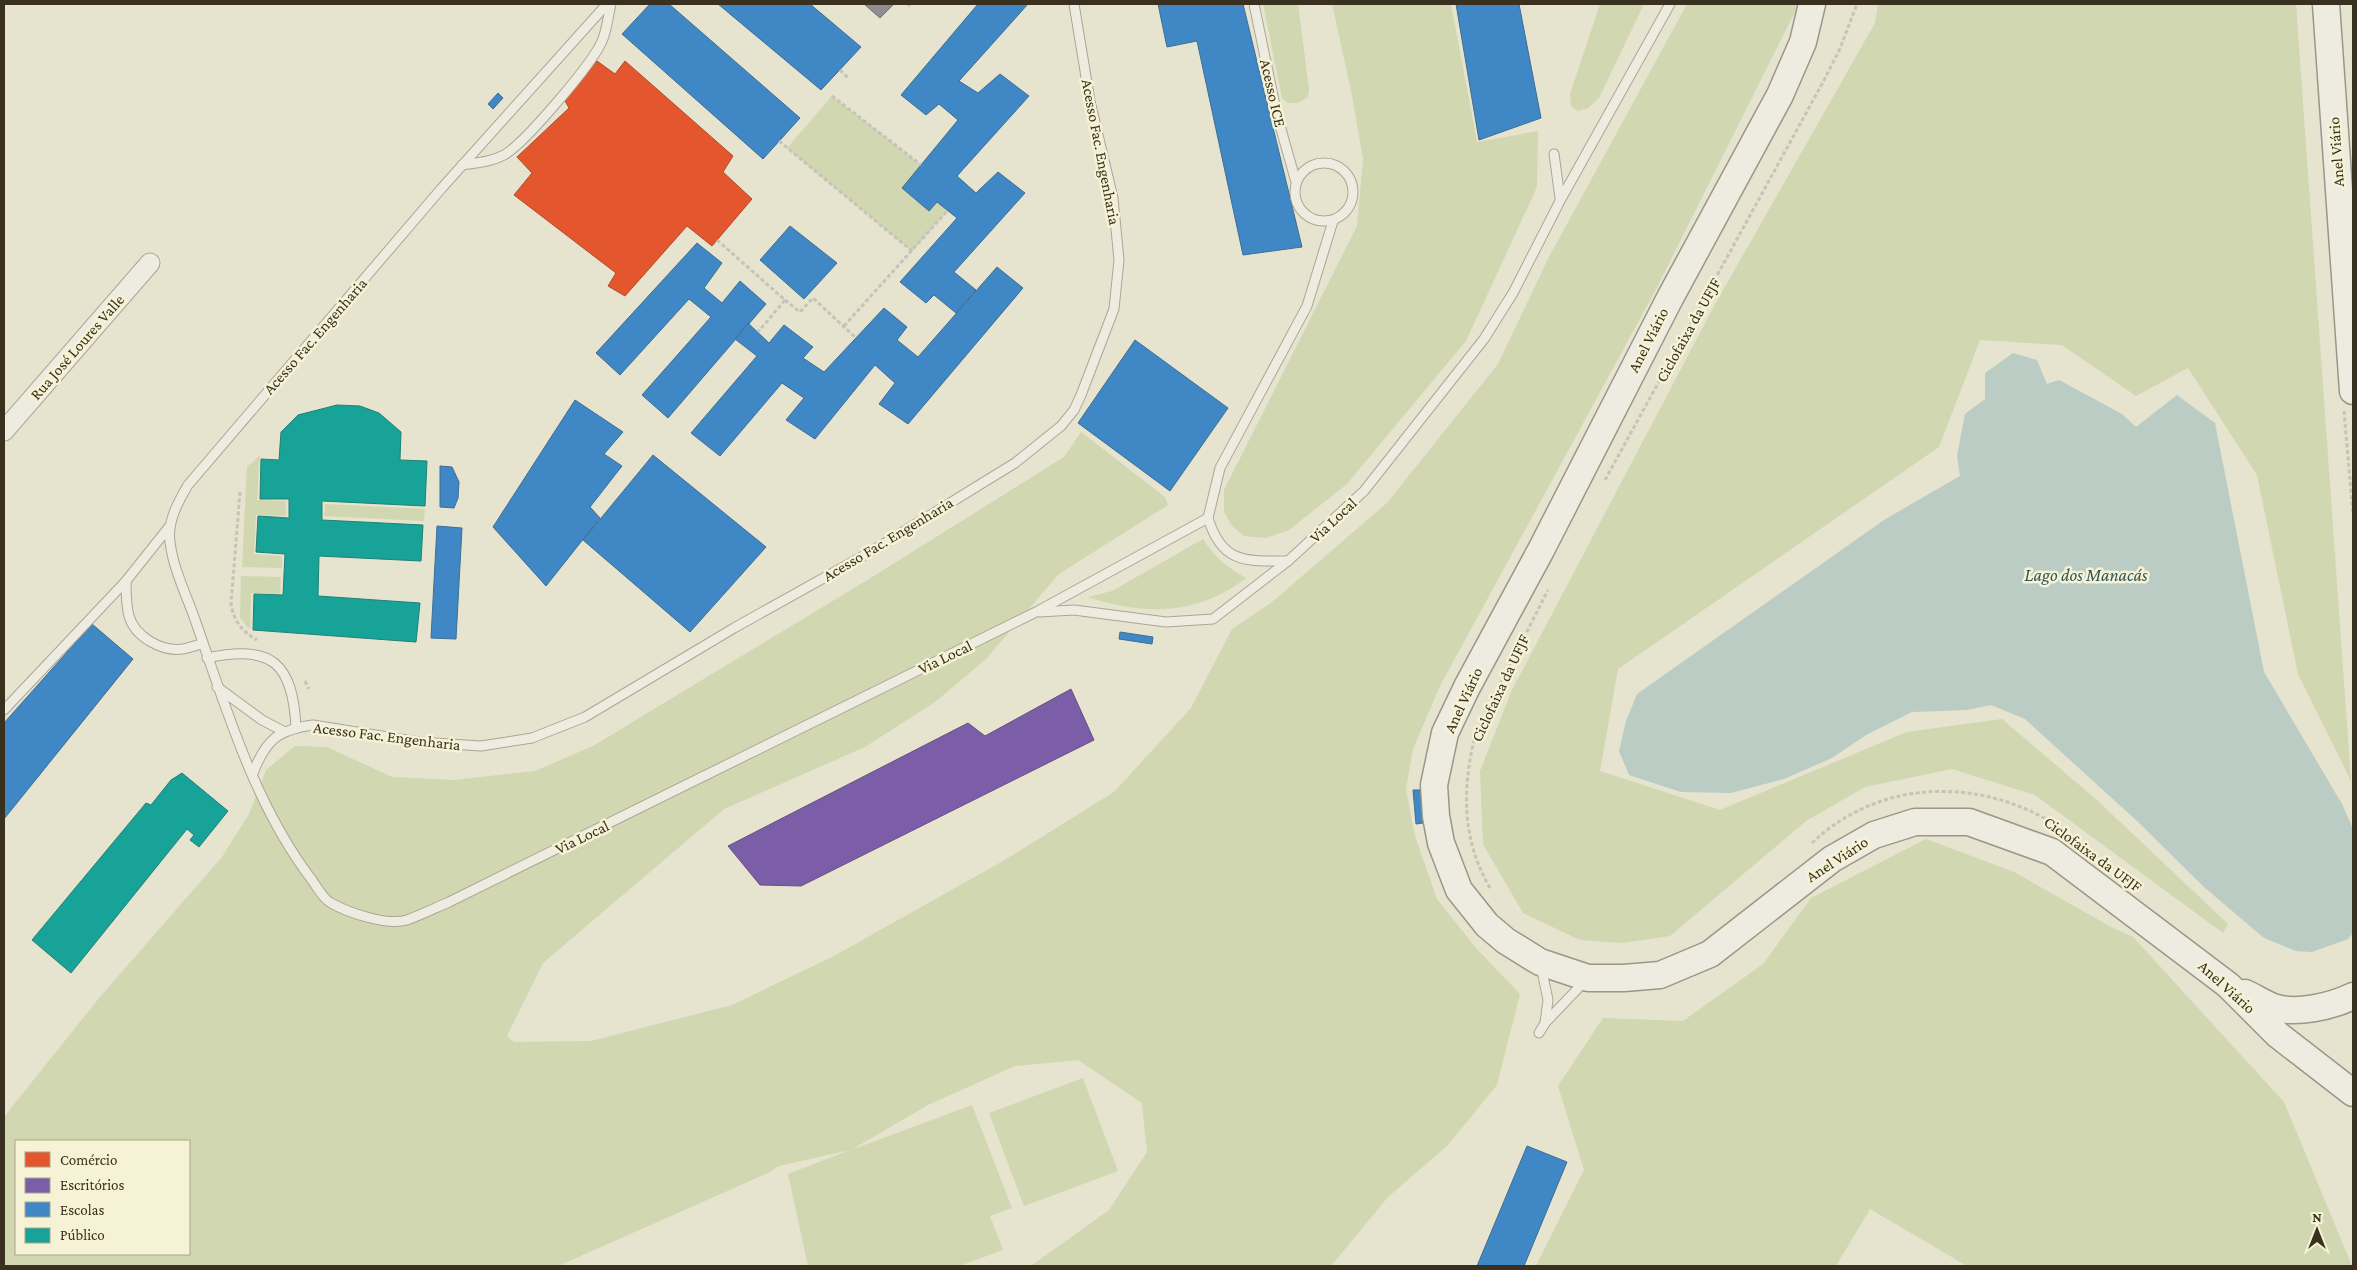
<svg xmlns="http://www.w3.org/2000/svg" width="2357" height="1270" viewBox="0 0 2357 1270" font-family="'Crimson Pro',serif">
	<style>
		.green { fill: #d1d7b1; fill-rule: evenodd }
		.water { fill: #baccc3 }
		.shops { fill: #e4572e; stroke: #b14b2a }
		.offices { fill: #7b5ea7; stroke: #68507e }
		.schools { fill: #3f88c5; stroke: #3e6e93 }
		.public { fill: #17a398; stroke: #228074 }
		.industry { fill: #8d8d92; stroke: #747170 }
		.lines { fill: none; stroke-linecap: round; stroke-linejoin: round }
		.service-casing { stroke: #aba697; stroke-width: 11 }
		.minor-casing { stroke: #aba697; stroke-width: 21 }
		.secondary-casing { stroke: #9b9688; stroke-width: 29 }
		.path { stroke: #c7c4b7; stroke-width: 3; stroke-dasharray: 4 2.5; stroke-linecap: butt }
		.service { stroke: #eeece0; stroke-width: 9 }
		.minor { stroke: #eeece0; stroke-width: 19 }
		.secondary { stroke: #eeece0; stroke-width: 26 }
		.labels { text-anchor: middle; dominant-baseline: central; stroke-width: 5; stroke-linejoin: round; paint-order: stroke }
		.street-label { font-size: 16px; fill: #3a301f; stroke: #f6f2d5 }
		.water-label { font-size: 18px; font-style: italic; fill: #2e565a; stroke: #f6f2d5 }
	</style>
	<rect width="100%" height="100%" fill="#e6e3cf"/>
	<!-- green -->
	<g class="green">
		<path d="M1263 4H1298L1309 89 1308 97 1298 103H1288L1282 98Z"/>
		<path d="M1332 4H1451L1477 142 1538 131 1537 187 1466 341 1347 484 1289 530 1266 538 1244 536 1232 526 1224 512V490L1357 226 1363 159 1352 95Z"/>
		<path d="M1600 4H1644L1599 98 1588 108 1578 111 1571 106 1570 94Z"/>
		<path d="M1687 4H1799L1654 293 1440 686 1413 749 1406 789 1415 836 1437 899 1476 948 1520 994 1497 1085 1447 1146 1387 1198 1331 1266H1031L1109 1210 1147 1152 1142 1103 1078 1060 1015 1066 928 1105 851 1150 972 1105 1012 1208 990 1216 1003 1250 959 1266H808L788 1174 850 1150 779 1166 768 1173 558 1266H4V1117L100 997 222 857 249 814 266 770 295 746 327 747 392 777 454 780 535 771 593 746 869 579 1064 457 1081 432 1165 497 1168 505 1059 574 986 659 935 702 865 747 724 809 543 963 507 1036 514 1042 591 1041 732 1005 834 956 1003 861 1114 792 1191 708 1232 629 1272 602 1387 503 1498 364 1549 257ZM16 1141H189V1254H16Z"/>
		<path d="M1878 4H2296L2351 781 2298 674 2257 475 2188 368 2136 396 2062 345 1980 340 1939 447 1618 669 1600 771 1720 810 1907 732 2002 719 2098 801 2228 924 2223 933 2035 795 1952 769 1865 787 1806 821 1670 936 1622 943 1580 940 1523 913 1483 844 1480 771 1512 690 1713 308 1875 23Z"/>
		<path d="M832 96 921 165 902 188 929 211 937 202 948 210 912 251 787 148Z"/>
		<path d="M260 455 257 500 286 501V516L256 515 254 554 282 556V568L242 567 247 467Z"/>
		<path d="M325 504 425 509 424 521 324 516Z"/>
		<path d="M1203 539C1215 558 1227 567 1246 578 1199 615 1144 616 1088 597L1112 591Z"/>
		<path d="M241 576 281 577 280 594 251 593 250 630 240 618Z"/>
		<path d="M1926 839 2014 872 2111 927 2133 937 2284 1102 2352 1266H1967L1870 1209 1836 1266H1536L1584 1170 1558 1086 1603 1018 1683 1021 1763 964 1811 898Z"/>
		<path d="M1083 1078 1118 1171 1024 1206 989 1113Z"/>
	</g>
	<!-- water -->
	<path class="water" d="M2013 353 2037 360 2047 384 2059 380 2122 414 2136 427 2177 395 2215 423 2264 672 2342 804 2353 829V933L2348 939 2312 952 2296 951 2264 938 2204 887 2137 821 2025 719 1991 705 1966 710 1912 712 1866 735 1832 758 1784 779 1731 793 1681 792 1629 775 1619 751 1626 721 1637 694 1884 520 1960 476 1957 456 1965 414 1985 399V373Z"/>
	<!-- shops -->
	<path class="shops" d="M597 61 615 74 625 61 733 156 723 172 752 199 712 246 687 226 625 296 608 286 616 273 514 195 532 173 517 157 569 108 564 99Z"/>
	<!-- offices -->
	<path class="offices" d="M1071 689 1094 740 801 886 760 885 728 846 968 723 985 736Z"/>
	<!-- schools -->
	<g class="schools">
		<path d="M650 4H669L800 118 763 159 622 34Z"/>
		<path d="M718 4H810L861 47 821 90Z"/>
		<path d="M978 4H1028L959 81 978 93 1000 74 1029 96 957 176 976 193 998 172 1025 193 954 272 976 290 956 313 934 295 926 303 900 282 957 218 937 202 929 211 902 188 958 120 939 104 926 115 901 95Z"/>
		<path d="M1158 4H1243L1302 247 1243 255 1197 41 1167 47Z"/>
		<path d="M1456 4H1519L1541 118 1479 140Z"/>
		<path d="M498 93 503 98 493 109 488 104Z"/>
		<path d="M790 226 837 263 804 299 760 260Z"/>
		<path d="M697 243 722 263 704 288 722 303 740 281 766 304 668 418 642 395 711 317 689 299 620 375 596 353Z"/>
		<path d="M997 267 1023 288 908 424 879 404 895 383 875 365 815 439 786 420 804 398 782 383 720 456 691 433 757 356 735 339 748 323 769 343 784 325 813 347 803 358 824 372 884 308 907 327 897 340 918 357Z"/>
		<path d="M1135 340 1228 408 1170 491 1078 423Z"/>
		<path d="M575 400 623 432 604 454 622 466 590 507 600 518 546 586 493 527Z"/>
		<path d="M653 455 766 547 690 632 583 540Z"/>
		<path d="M440 466 452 467 459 482 458 498 454 508 440 507Z"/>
		<path d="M437 526 462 528 456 639 431 638Z"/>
		<path d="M92 624 133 659 4 819V723Z"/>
		<path d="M1120 632 1153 637 1152 644 1119 639Z"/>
		<path d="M1413 790H1420L1423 823 1416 824Z"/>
		<path d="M1527 1146 1567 1162 1524 1266H1477Z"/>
	</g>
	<!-- public -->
	<g class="public">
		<path d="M337 405 360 406 379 413 401 432 400 460 427 461 425 506 322 501V520L423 525 421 561 319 556 318 596 420 603 416 642 253 630 254 594 283 595 285 554 256 552 258 516 289 518V499H260L261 459 279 460 281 432 298 415Z"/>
		<path d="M182 773 228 811 199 847 190 840 194 835 187 829 71 973 32 940 146 803 151 805 171 780Z"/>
	</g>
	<!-- industry -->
	<path class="industry" d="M864 4H894L880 18Z"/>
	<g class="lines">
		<defs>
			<g id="service">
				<path d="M607 4 441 189 188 485C178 502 167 522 170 542 173 567 184 590 193 614 225 704 253 803 312 880 317 887 323 899 331 903 349 913 387 926 407 920 421 915 435 908 449 902L1036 612 1208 518C1222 564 1246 561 1288 561"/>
				<path d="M1254 4 1277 115 1296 182"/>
				<path d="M1554 154 1560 198"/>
				<circle cx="1324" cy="192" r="29"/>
				<path d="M462 165C476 163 491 162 504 155 524 144 593 63 602 41 607 30 608 16 611 4"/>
				<path d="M1208 518 1220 468 1307 306 1333 221"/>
				<path d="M126 581C126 593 126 605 129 616 135 637 162 652 183 649 189 648 196 645 202 644"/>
				<path d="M1039 612 1074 610 1166 622 1213 619 1288 561 1364 491 1484 339 1513 293 1561 199 1670 4"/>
				<path d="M207 658C272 644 293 663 296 728"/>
				<path d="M217 687 262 720 283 731"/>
				<path d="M4 710 126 581 169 527"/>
				<path d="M253 773C266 740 277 730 313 725L419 742 481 746 532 738 585 717 734 628 872 551 1015 463 1061 426 1074 410 1081 395 1114 309 1119 260 1113 198 1090 101 1074 4"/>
				<path d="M1541 966 1548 1000 1545 1023"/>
				<path d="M1539 1033 1545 1023 1585 981"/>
			</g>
			<path id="minor" d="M4 431 150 263"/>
			<g id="secondary">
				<path d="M1812 4 1803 42 1780 95 1670 298 1541 550 1467 687 1445 733 1434 785 1436 816 1441 843 1459 890 1487 925 1506 941 1540 962 1588 978H1624L1660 975 1710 954 1832 859 1874 835 1915 822H1969L2052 852 2228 985 2278 1035 2353 1093"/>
				<path d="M2326 4 2353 391"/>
				<path d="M2245 993C2254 997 2263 1003 2273 1007 2296 1015 2332 1006 2353 996"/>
			</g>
		</defs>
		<!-- service casing -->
		<use href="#service" class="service-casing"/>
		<!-- minor casing -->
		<use href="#minor" class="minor-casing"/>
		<!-- secondary casing -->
		<use href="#secondary" class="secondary-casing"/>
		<!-- path -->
		<g class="path">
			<path d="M908 4 910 6"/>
			<path d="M840 70 848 78"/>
			<path d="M832 96 921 165"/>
			<path d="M779 141 912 251"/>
			<path d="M717 240 785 300 758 332"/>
			<path d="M785 300 800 312 813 298 856 338"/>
			<path d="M844 326 948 210"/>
			<path d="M2344 411 2353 515"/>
			<path d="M1605 480 1822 84 1839 51 1857 4"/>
			<path d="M240 492 231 604C234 622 242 631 257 640"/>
			<path d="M305 681 309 689"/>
			<path d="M1812 843C1882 776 1986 777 2064 830"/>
			<path d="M1490 888C1461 838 1462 787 1476 732L1548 590"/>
		</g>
		<!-- service -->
		<use href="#service" class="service"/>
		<!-- minor -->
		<use href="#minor" class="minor"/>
		<!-- secondary -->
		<use href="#secondary" class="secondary"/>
	</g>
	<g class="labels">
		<!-- street labels -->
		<g class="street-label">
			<text transform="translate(1273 93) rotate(77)">Acesso ICE</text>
			<text transform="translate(1101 152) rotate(79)">Acesso Fac. Engenharia</text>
			<text transform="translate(2336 152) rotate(-94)">Anel Viário</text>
			<text transform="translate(1688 330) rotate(-61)">Ciclofaixa da UFJF</text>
			<text transform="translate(315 336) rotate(-49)">Acesso Fac. Engenharia</text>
			<text transform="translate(1648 340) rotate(-63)">Anel Viário</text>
			<text transform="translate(77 347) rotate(-49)">Rua José Loures Valle</text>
			<text transform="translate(1333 520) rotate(-43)">Via Local</text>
			<text transform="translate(888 539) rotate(-31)">Acesso Fac. Engenharia</text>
			<text transform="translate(945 657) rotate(-26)">Via Local</text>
			<text transform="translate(1500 688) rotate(-65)">Ciclofaixa da UFJF</text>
			<text transform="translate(1463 700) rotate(-65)">Anel Viário</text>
			<text transform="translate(387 736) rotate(7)">Acesso Fac. Engenharia</text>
			<text transform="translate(582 837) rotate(-26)">Via Local</text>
			<text transform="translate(2093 854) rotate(36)">Ciclofaixa da UFJF</text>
			<text transform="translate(1837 859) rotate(-33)">Anel Viário</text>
			<text transform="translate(2227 987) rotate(42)">Anel Viário</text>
		</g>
		<!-- water labels -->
		<g class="water-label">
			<text x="2086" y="575">Lago dos Manacás</text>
		</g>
	</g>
	<!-- border -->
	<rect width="2357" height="1270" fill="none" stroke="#3a301f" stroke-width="10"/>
	<!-- legend -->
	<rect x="15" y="1140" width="175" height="115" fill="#f6f2d5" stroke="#aba48c"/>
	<rect x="25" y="1152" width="25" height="15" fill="#e4572e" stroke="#aba48c"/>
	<text x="60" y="1165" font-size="15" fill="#3a301f">Comércio</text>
	<rect x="25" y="1178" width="25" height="15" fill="#7b5ea7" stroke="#aba48c"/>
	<text x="60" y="1190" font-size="15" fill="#3a301f">Escritórios</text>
	<rect x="25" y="1202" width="25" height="15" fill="#3f88c5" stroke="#aba48c"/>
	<text x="60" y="1215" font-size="15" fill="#3a301f">Escolas</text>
	<rect x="25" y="1228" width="25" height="15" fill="#17a398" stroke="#aba48c"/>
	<text x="60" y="1240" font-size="15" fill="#3a301f">Público</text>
	<!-- north arrow -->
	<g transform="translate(2317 1230)" stroke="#f6f2d5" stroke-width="4" paint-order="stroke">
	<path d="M0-4L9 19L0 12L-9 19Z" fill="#3a301f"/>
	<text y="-8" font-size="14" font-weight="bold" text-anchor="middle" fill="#3a301f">N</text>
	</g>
</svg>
